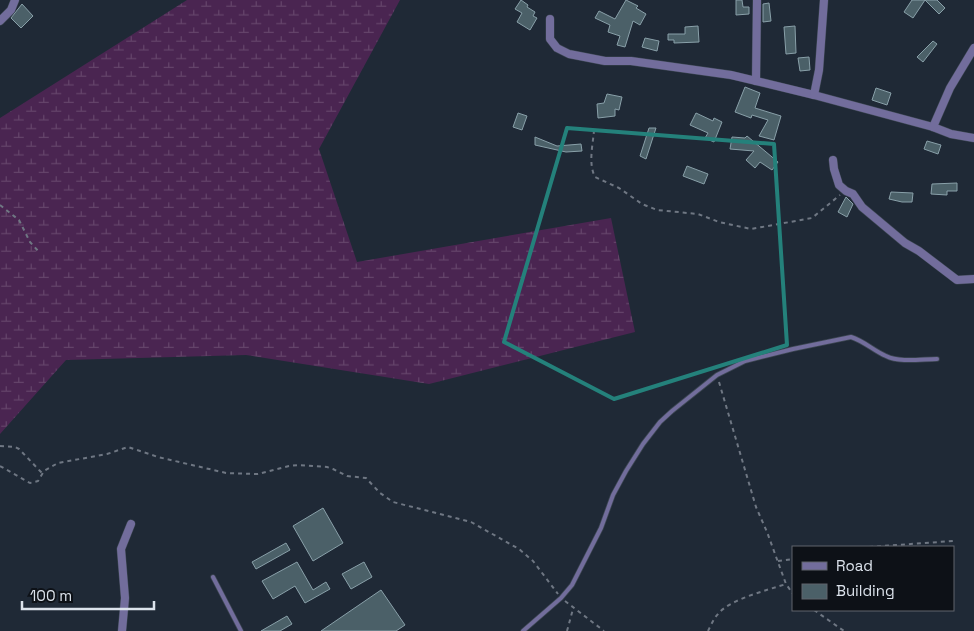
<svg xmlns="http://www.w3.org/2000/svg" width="974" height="631" viewBox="0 0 974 631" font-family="'Space Grotesk',sans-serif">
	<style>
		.wetland { fill: url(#wetland-marsh) }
		.building { fill: #4b6068; stroke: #89a0a9 }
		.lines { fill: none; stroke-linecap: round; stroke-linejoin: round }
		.lane-casing { stroke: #3d4753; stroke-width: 5.5 }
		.street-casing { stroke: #3d4753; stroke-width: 9 }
		.path { stroke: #6f7783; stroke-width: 2; stroke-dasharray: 4 4; stroke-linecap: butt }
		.lane { stroke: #726d9c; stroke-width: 4 }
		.street { stroke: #726d9c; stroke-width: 8 }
		.marked { fill: none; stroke: #24817b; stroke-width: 4; stroke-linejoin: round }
	</style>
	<defs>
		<pattern id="wetland-marsh" width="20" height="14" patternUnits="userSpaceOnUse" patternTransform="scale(1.25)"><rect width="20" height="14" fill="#4a2551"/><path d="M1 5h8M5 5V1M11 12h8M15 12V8" fill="none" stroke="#64446a"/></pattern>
	</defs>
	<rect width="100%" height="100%" fill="#1f2936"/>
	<!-- wetland -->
	<path class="wetland" d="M187 0H400L319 149 357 262 611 218 635 332 429 384 246 355 66 360 0 434V118Z"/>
	<!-- building -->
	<g class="building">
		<path d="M521 0 528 5 527 7 535 12 533 16 537 18 530 30 517 22 522 13 515 9Z"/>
		<path d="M626 0 638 6 636 8 646 14 640 25 633 21 625 47 617 45 620 36 608 32 610 25 595 18 599 11 615 19Z"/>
		<path d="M736 0H742L743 7H749V14L736 15Z"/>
		<path d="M912 0H937L945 8 939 14 925 0 913 18 904 12Z"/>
		<path d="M769 3 771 21 763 22V4Z"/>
		<path d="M22 4 33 16 21 28 11 18Z"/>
		<path d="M698 26 699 42 674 43V40H668V34H685V27Z"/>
		<path d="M795 26 796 53 786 54 784 27Z"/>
		<path d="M645 38 659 41 657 51 642 47Z"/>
		<path d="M933 41 937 44 923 62 917 57Z"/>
		<path d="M809 57 810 70 800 71 798 58Z"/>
		<path d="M745 87 760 93 755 108 781 116 774 140 759 136 768 120 752 115 751 118 735 112Z"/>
		<path d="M876 88 891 93 887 105 872 100Z"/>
		<path d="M607 94 622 97 619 110 615 109V116L598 118 597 104 604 103Z"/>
		<path d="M518 113 527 116 522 130 513 127Z"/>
		<path d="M696 113 713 121 714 118 722 122 714 142 705 138 708 133 690 125Z"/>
		<path d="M649 128H656L646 159 640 156Z"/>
		<path d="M747 136 778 162 772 170 760 162 755 168 746 160 754 151 730 149 732 137 745 138Z"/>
		<path d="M535 137 557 146 581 144 582 151 566 152 535 145Z"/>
		<path d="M927 141 941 145 938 154 924 149Z"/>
		<path d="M687 166 708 174 704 184 683 176Z"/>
		<path d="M957 183V191H947V195L931 194 932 184Z"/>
		<path d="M891 192 913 193 912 202H902L889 199Z"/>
		<path d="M846 197 853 204 847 217 838 212Z"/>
		<path d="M323 508 343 543 313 561 293 526Z"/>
		<path d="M286 543 290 550 256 569 252 562Z"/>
		<path d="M297 562 313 590 326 582 330 589 305 603 295 586 273 599 262 581Z"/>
		<path d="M364 562 372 577 351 589 342 574Z"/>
		<path d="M381 590 405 625 396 631H321Z"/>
		<path d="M287 616 292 624 280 631H261Z"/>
	</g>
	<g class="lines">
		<defs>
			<g id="lane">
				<path d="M213 577 241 631"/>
				<path d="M523 631 561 598 572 585 601 528 613 495 626 471 643 444 660 422 672 411 717 375 745 361 793 349 851 337C864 341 874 351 886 356 900 363 922 359 937 359"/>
			</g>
			<g id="street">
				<path d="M550 19V39L557 48 569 54 605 61H631L731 75 814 95 933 127 951 134 974 138"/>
				<path d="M0 21 11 10 15 0"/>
				<path d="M756 81 757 0"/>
				<path d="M814 95 819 70 824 0"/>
				<path d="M933 127 950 88 974 48"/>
				<path d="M833 160 834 169 839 185 846 191 853 194 862 207 905 243 919 251 957 280 974 279"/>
				<path d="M122 631 125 598 121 549 131 524"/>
			</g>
		</defs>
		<!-- lane casing -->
		<use href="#lane" class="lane-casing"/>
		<!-- street casing -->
		<use href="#street" class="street-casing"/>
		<!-- path -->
		<g class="path">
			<path d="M594 130C593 145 588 163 595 177L619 188 642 204 657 210 698 214 719 222 751 229 812 218 840 195"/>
			<path d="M0 205 19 220 30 242 40 253"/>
			<path d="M719 382 756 507 767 532 786 584 793 594"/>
			<path d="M0 446 15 447 19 449 42 473"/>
			<path d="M0 466 30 483 38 481 44 471 58 463 107 454 128 447 158 457 226 473 258 474 289 466 299 465 327 467 333 469 347 476 366 478 380 493 393 502 471 522 519 549 533 561 558 594"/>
			<path d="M869 547 953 541"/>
			<path d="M778 561 793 559"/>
			<path d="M565 601 604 631"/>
			<path d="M814 610 844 631"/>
			<path d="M567 631 573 609"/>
			<path d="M708 631C711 625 714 618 718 614 730 599 768 590 786 584"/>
		</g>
		<!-- lane -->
		<use href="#lane" class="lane"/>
		<!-- street -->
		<use href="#street" class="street"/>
	</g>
	<!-- marked area -->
	<path class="marked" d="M567 128 774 144 787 345 614 399 504 342Z"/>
	<!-- legend -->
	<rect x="792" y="546" width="162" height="65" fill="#0d1117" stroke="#60656c"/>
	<rect x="802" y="562" width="25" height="8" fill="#726d9c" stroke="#60656c"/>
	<text x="836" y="571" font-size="15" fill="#dce3ec">Road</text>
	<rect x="802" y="584" width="25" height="15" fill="#4b6068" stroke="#60656c"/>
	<text x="836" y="596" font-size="15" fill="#dce3ec">Building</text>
	<!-- scale -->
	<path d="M22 601v8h132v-8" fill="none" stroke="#dce3ec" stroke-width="2.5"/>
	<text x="30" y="601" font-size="15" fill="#dce3ec" stroke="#0d1117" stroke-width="4" paint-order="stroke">100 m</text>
</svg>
